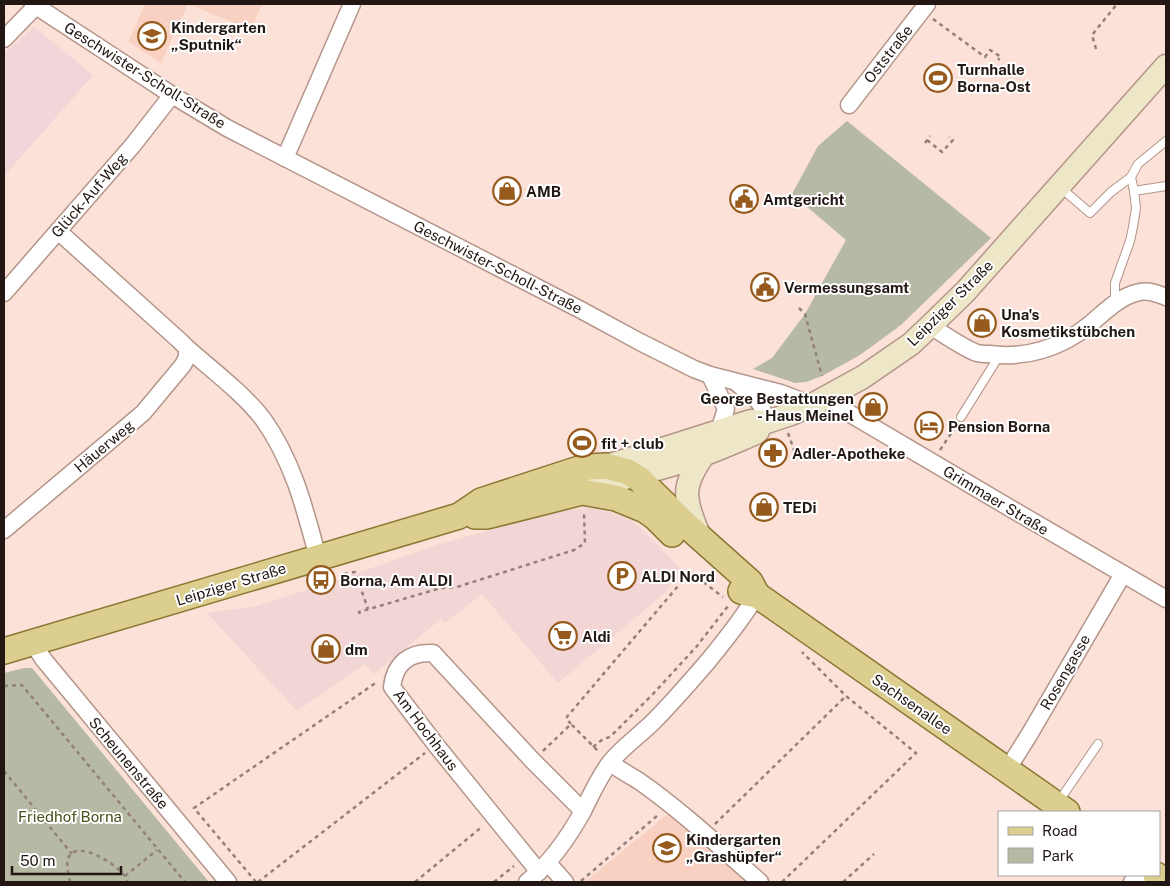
<svg xmlns="http://www.w3.org/2000/svg" width="1170" height="886" viewBox="0 0 1170 886" font-family="'Public Sans',sans-serif">
	<style>
		.commercial { fill: #f1d6d5 }
		.industrial { fill: #f0d5d9 }
		.built { fill: #f9d1c2 }
		.green { fill: #b6baa5 }
		.lines { fill: none; stroke-linecap: round; stroke-linejoin: round }
		.lane-casing { stroke: #b4958a; stroke-width: 10 }
		.street-casing { stroke: #b4958a; stroke-width: 19 }
		.secondary-casing { stroke: #b4958a; stroke-width: 25 }
		.primary-casing { stroke: #8b7834; stroke-width: 28 }
		.path { stroke: #938079; stroke-width: 2.5; stroke-dasharray: 4 4; stroke-linecap: butt }
		.lane { stroke: #fff; stroke-width: 8 }
		.street { stroke: #fff; stroke-width: 16 }
		.secondary { stroke: #ede6c7; stroke-width: 22 }
		.primary { stroke: #dcce8f; stroke-width: 25 }
		.labels { text-anchor: middle; dominant-baseline: central; stroke-width: 4; stroke-linejoin: round; paint-order: stroke }
		.poi-label { font-size: 15px; font-weight: bold; fill: #221713; stroke: #fff; text-anchor: start }
		.street-label { font-size: 15px; fill: #221713; stroke: #fff }
		.park-label { font-size: 15px; fill: #4a4f1b; stroke: #fff }
	</style>
	<rect width="100%" height="100%" fill="#fbe1d7"/>
	<!-- commercial -->
	<path class="commercial" d="M583 508 597 509 612 512 630 520 642 529 681 569 666 592 558 683 482 594 445 623 441 619 374 674 365 664 297 711 207 613 256 606 323 585 440 544 556 512Z"/>
	<!-- industrial -->
	<path class="industrial" d="M34 27 93 75 4 176V54Z"/>
	<!-- built -->
	<g class="built">
		<path d="M145 4H262L251 30 188 4 161 63 128 42Z"/>
		<path d="M669 813 746 882H585Z"/>
	</g>
	<!-- green -->
	<g class="green">
		<path d="M847 121 991 238 901 325 860 355 822 376 806 382 795 383 753 369 772 358 805 314 846 240 792 194 818 146Z"/>
		<path d="M24 668H32L209 882H4V673Z"/>
	</g>
	<g class="lines">
		<defs>
			<g id="lane">
				<path d="M1131 177 1134 191 1166 186"/>
				<path d="M1061 188 1090 213 1111 192 1131 177 1138 164 1166 141"/>
				<path d="M1115 303V283L1130 241 1133 227 1136 208 1134 191"/>
				<path d="M961 417 999 356"/>
				<path d="M1059 801 1098 744"/>
			</g>
			<g id="street">
				<path d="M33 4 172 95 227 128 581 310 640 342 694 369 710 375 781 393 812 405"/>
				<path d="M4 39 36 6"/>
				<path d="M849 105 927 4"/>
				<path d="M285 158 352 4"/>
				<path d="M58 231 180 341 187 348C212 370 244 394 263 419 293 461 305 509 318 558"/>
				<path d="M4 293 133 145 172 95"/>
				<path d="M930 326C944 334 963 348 977 353 981 354 985 354 989 354 1025 359 1061 348 1089 325 1105 312 1119 296 1140 292 1149 290 1158 294 1166 297"/>
				<path d="M710 375 726 409 719 431"/>
				<path d="M737 383 760 403 767 422"/>
				<path d="M832 395 842 409 1015 511 1166 599"/>
				<path d="M4 530 143 413 183 365 187 357V348"/>
				<path d="M32 642 44 660 228 882"/>
				<path d="M610 763C619 769 629 775 639 781 682 811 721 848 760 882"/>
				<path d="M1007 770 1029 735 1123 574"/>
				<path d="M548 863 565 882"/>
				<path d="M539 872 436 745 392 687C395 663 409 652 433 653L532 760 583 811"/>
				<path d="M527 882C551 863 568 838 583 811 591 795 598 779 609 764 620 749 640 735 653 722 673 702 691 681 709 660 727 638 742 619 757 595"/>
				<path d="M1132 882 1141 875"/>
			</g>
			<g id="secondary">
				<path d="M606 466 647 454 751 421 767 422 791 414 812 405 863 377 911 344 930 326 965 292 1166 66"/>
				<path d="M582 492C615 479 650 472 684 461 709 454 732 443 756 433L758 431"/>
				<path d="M700 538C685 499 679 489 705 453"/>
			</g>
			<g id="primary">
				<path d="M475 516H487L582 492 616 498 645 510 655 517 672 534"/>
				<path d="M741 591 746 593 757 595 1067 812"/>
				<path d="M4 651 459 516 481 501 576 470 588 467 606 466 628 472 639 479 685 524 750 582 757 595"/>
				<path d="M1156 875 1166 882"/>
			</g>
		</defs>
		<!-- lane casing -->
		<use href="#lane" class="lane-casing"/>
		<!-- street casing -->
		<use href="#street" class="street-casing"/>
		<!-- secondary casing -->
		<use href="#secondary" class="secondary-casing"/>
		<!-- primary casing -->
		<use href="#primary" class="primary-casing"/>
		<!-- path -->
		<g class="path">
			<path d="M933 19 985 57 990 50 1001 57 998 60"/>
			<path d="M1096 49 1092 35 1117 4"/>
			<path d="M927 140 942 152 953 140 949 137"/>
			<path d="M925 143 930 136"/>
			<path d="M799 308 805 314 822 376"/>
			<path d="M788 433 794 450"/>
			<path d="M940 450 956 426"/>
			<path d="M344 574 355 572 368 609"/>
			<path d="M360 614 359 612 441 588 457 587 574 550 585 543 584 512"/>
			<path d="M4 686 22 685 185 882"/>
			<path d="M571 724 566 718 690 572 723 597"/>
			<path d="M593 747 603 739 610 737 653 694 697 646 728 606"/>
			<path d="M543 751 571 724 600 753"/>
			<path d="M4 771 72 854"/>
			<path d="M715 824 846 696"/>
			<path d="M125 876 157 850"/>
			<path d="M581 881 658 815"/>
			<path d="M70 882C69 875 66 866 68 859 75 837 117 865 124 875 126 877 127 880 127 882"/>
			<path d="M256 882 194 808 377 682"/>
			<path d="M258 882 425 753"/>
			<path d="M415 882 483 826"/>
			<path d="M494 882 514 866"/>
			<path d="M782 882 916 753 846 696 802 652"/>
			<path d="M843 882 874 854"/>
		</g>
		<!-- lane -->
		<use href="#lane" class="lane"/>
		<!-- street -->
		<use href="#street" class="street"/>
		<!-- secondary -->
		<use href="#secondary" class="secondary"/>
		<!-- primary -->
		<use href="#primary" class="primary"/>
	</g>
	<!-- icons -->
	<defs>
		<symbol id="school-ring" viewBox="-11 -11 22 22"><circle r="9.5" fill="#fff" stroke="#965a1c" stroke-width="1.5"/><path d="M0-5L7-2L0 1L-7-2ZM-4 1L0 2.5L4 1V4Q0 6-4 4Z" fill="#965a1c"/></symbol>
		<symbol id="stadium-ring" viewBox="-11 -11 22 22"><circle r="9.5" fill="#fff" stroke="#965a1c" stroke-width="1.5"/><path d="M0-5a6.5 5 0 1 0 0 10a6.5 5 0 1 0 0-10ZM-3.5-1.8h7v3.6h-7Z" fill="#965a1c"/></symbol>
		<symbol id="shop-ring" viewBox="-11 -11 22 22"><circle r="9.5" fill="#fff" stroke="#965a1c" stroke-width="1.5"/><path d="M-5-2.5h2.3a2.7 3.5 0 0 1 5.4 0H5L5.5 6h-11ZM-1.5-2.5h3a1.5 2.3 0 0 0-3 0Z" fill="#965a1c"/></symbol>
		<symbol id="civic-ring" viewBox="-11 -11 22 22"><circle r="9.5" fill="#fff" stroke="#965a1c" stroke-width="1.5"/><path d="M-.6-6.5H3V-4.5H.6V-3L4-1V1h2V6H-6V1h2V-1L-.6-3ZM-1.2 2.5V6h2.4V2.5Z" fill="#965a1c"/></symbol>
		<symbol id="hotel-ring" viewBox="-11 -11 22 22"><circle r="9.5" fill="#fff" stroke="#965a1c" stroke-width="1.5"/><path d="M-6-4.5h1.5V1H6V5H4.5V3h-9V5H-6ZM-4 0a1.8 1.8 0 1 1 3.6 0ZM.5 0V-2.5h3Q6-2.5 6 0Z" fill="#965a1c"/></symbol>
		<symbol id="pharmacy-ring" viewBox="-11 -11 22 22"><circle r="9.5" fill="#fff" stroke="#965a1c" stroke-width="1.5"/><path d="M-2-6h4v4h4v4h-4v4h-4v-4h-4v-4h4Z" fill="#965a1c"/></symbol>
		<symbol id="parking-ring" viewBox="-11 -11 22 22"><circle r="9.5" fill="#fff" stroke="#965a1c" stroke-width="1.5"/><path d="M-3.5-5.5H1a3.5 3.5 0 0 1 0 7H-1V5.5H-3.5ZM-1-3.4V-.6H.8a1.4 1.4 0 0 0 0-2.8Z" fill="#965a1c"/></symbol>
		<symbol id="bus-ring" viewBox="-11 -11 22 22"><circle r="9.5" fill="#fff" stroke="#965a1c" stroke-width="1.5"/><path d="M-5-6H5V4H4V6H2V4H-2V6H-4V4H-5ZM-3.5-4V0h7V-4ZM-3.5 1.2v1.5H-2V1.2ZM2 1.2v1.5H3.5V1.2Z" fill="#965a1c"/></symbol>
		<symbol id="supermarket-ring" viewBox="-11 -11 22 22"><circle r="9.5" fill="#fff" stroke="#965a1c" stroke-width="1.5"/><path d="M-6-5.5h2.5l.6 2H6L4.5 2H-2.5L-4.4-4H-6ZM-1.5 3.2a1.3 1.3 0 1 0 .1 0ZM3 3.2a1.3 1.3 0 1 0 .1 0Z" fill="#965a1c"/></symbol>
	</defs>
	<g fill-rule="evenodd">
		<use href="#school-ring" x="136" y="20" width="32" height="32"/>
		<use href="#stadium-ring" x="922" y="62" width="32" height="32"/>
		<use href="#shop-ring" x="491" y="175" width="32" height="32"/>
		<use href="#civic-ring" x="728" y="183" width="32" height="32"/>
		<use href="#civic-ring" x="749" y="271" width="32" height="32"/>
		<use href="#shop-ring" x="966" y="307" width="32" height="32"/>
		<use href="#shop-ring" x="857" y="391" width="32" height="32"/>
		<use href="#hotel-ring" x="913" y="410" width="32" height="32"/>
		<use href="#stadium-ring" x="566" y="427" width="32" height="32"/>
		<use href="#pharmacy-ring" x="757" y="437" width="32" height="32"/>
		<use href="#shop-ring" x="748" y="491" width="32" height="32"/>
		<use href="#parking-ring" x="606" y="560" width="32" height="32"/>
		<use href="#bus-ring" x="305" y="564" width="32" height="32"/>
		<use href="#supermarket-ring" x="547" y="620" width="32" height="32"/>
		<use href="#shop-ring" x="310" y="633" width="32" height="32"/>
		<use href="#school-ring" x="651" y="832" width="32" height="32"/>
	</g>
	<g class="labels">
		<!-- poi labels -->
		<g class="poi-label">
			<text x="171" y="27">Kindergarten<tspan x="171" dy="17">„Sputnik“</tspan></text>
			<text x="957" y="69">Turnhalle<tspan x="957" dy="17">Borna-Ost</tspan></text>
			<text x="526" y="191">AMB</text>
			<text x="763" y="199">Amtgericht</text>
			<text x="784" y="287">Vermessungsamt</text>
			<text x="1001" y="314">Una's<tspan x="1001" dy="17">Kosmetikstübchen</tspan></text>
			<text x="854" y="398" text-anchor="end">George Bestattungen<tspan x="854" dy="17">- Haus Meinel</tspan></text>
			<text x="948" y="426">Pension Borna</text>
			<text x="601" y="443">fit + club</text>
			<text x="792" y="453">Adler-Apotheke</text>
			<text x="783" y="507">TEDi</text>
			<text x="641" y="576">ALDI Nord</text>
			<text x="340" y="580">Borna, Am ALDI</text>
			<text x="582" y="636">Aldi</text>
			<text x="345" y="649">dm</text>
			<text x="686" y="839">Kindergarten<tspan x="686" dy="17">„Grashüpfer“</tspan></text>
		</g>
		<!-- street labels -->
		<g class="street-label">
			<text transform="translate(888 54) rotate(-52)">Oststraße</text>
			<text transform="translate(145 75) rotate(32)">Geschwister-Scholl-Straße</text>
			<text transform="translate(89 195) rotate(-49)">Glück-Auf-Weg</text>
			<text transform="translate(498 267) rotate(27)">Geschwister-Scholl-Straße</text>
			<text transform="translate(950 303) rotate(-45)">Leipziger Straße</text>
			<text transform="translate(104 446) rotate(-40)">Häuerweg</text>
			<text transform="translate(996 500) rotate(31)">Grimmaer Straße</text>
			<text transform="translate(231 584) rotate(-17)">Leipziger Straße</text>
			<text transform="translate(1065 672) rotate(-60)">Rosengasse</text>
			<text transform="translate(912 704) rotate(35)">Sachsenallee</text>
			<text transform="translate(426 730) rotate(53)">Am Hochhaus</text>
			<text transform="translate(129 763) rotate(50)">Scheunenstraße</text>
		</g>
		<!-- park labels -->
		<g class="park-label">
			<text x="70" y="816">Friedhof Borna</text>
		</g>
	</g>
	<!-- border -->
	<rect width="1170" height="886" fill="none" stroke="#221713" stroke-width="10"/>
	<!-- legend -->
	<rect x="998" y="811" width="162" height="65" fill="#ffffff" stroke="#a7a2a1"/>
	<rect x="1008" y="827" width="25" height="8" fill="#dcce8f" stroke="#a7a2a1"/>
	<text x="1042" y="836" font-size="15" fill="#221713">Road</text>
	<rect x="1008" y="848" width="25" height="15" fill="#b6baa5" stroke="#a7a2a1"/>
	<text x="1042" y="861" font-size="15" fill="#221713">Park</text>
	<!-- scale -->
	<path d="M12 866v8h109v-8" fill="none" stroke="#221713" stroke-width="2.5"/>
	<text x="20" y="866" font-size="15" fill="#221713" stroke="#ffffff" stroke-width="4" paint-order="stroke">50 m</text>
</svg>
